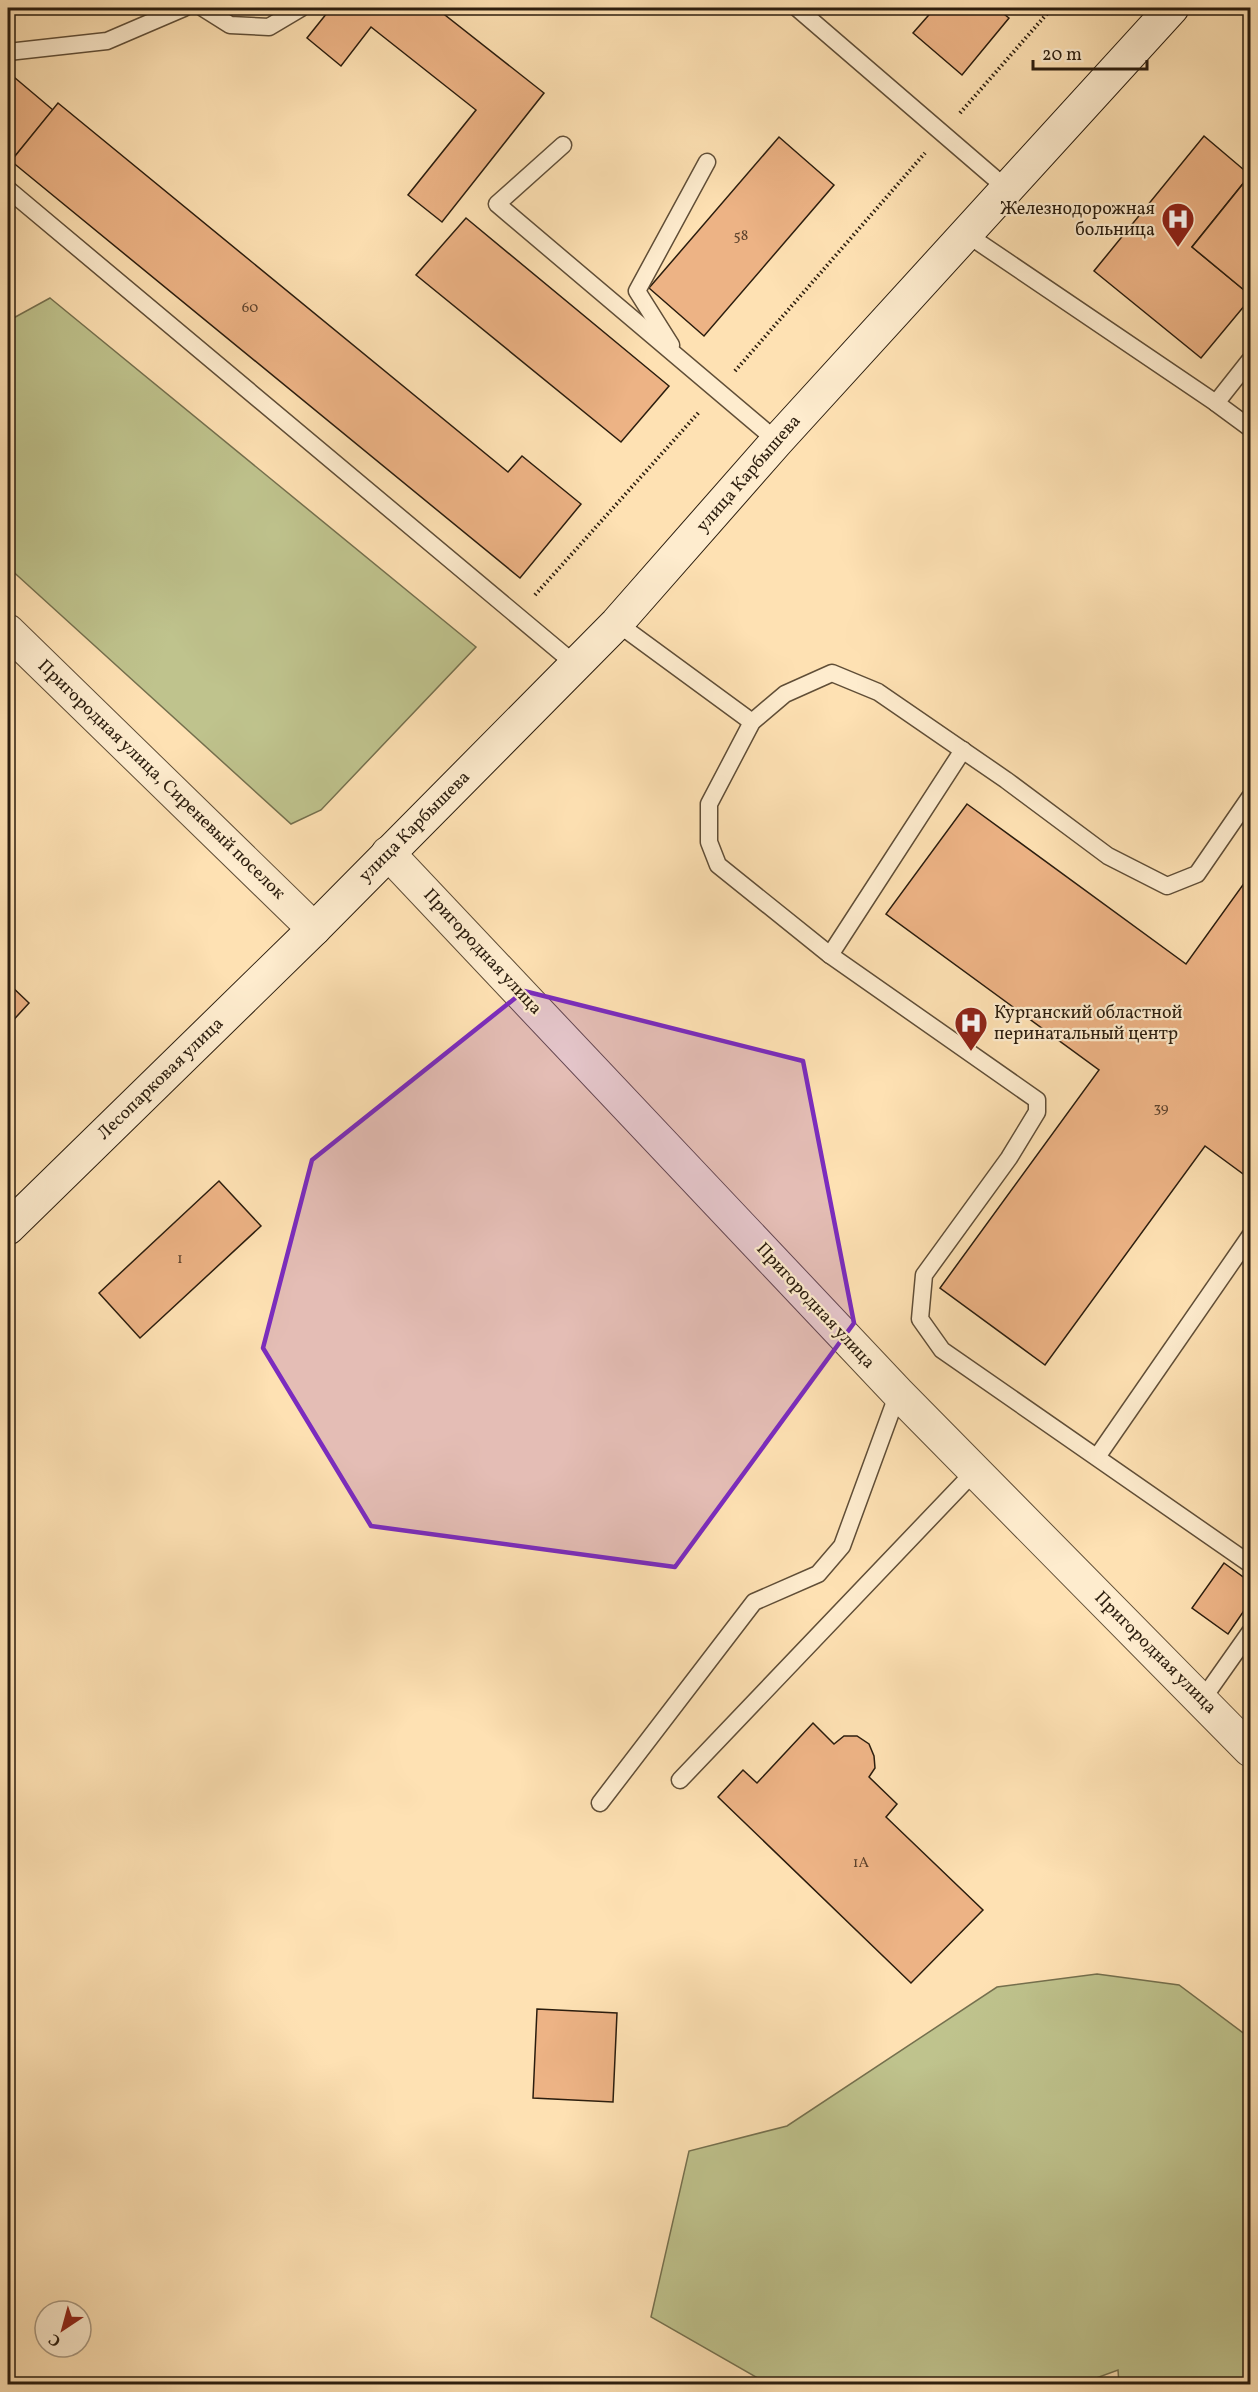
<svg xmlns="http://www.w3.org/2000/svg" width="1258" height="2392" viewBox="0 0 1258 2392" font-family="Vollkorn,serif">
	<style>
		.green { fill: #bfc38d; stroke: #75704e; stroke-width: 1.5 }
		.building { fill: #edb385; stroke: #2b1d0e; stroke-width: 1.5 }
		.lines { fill: none; stroke-linecap: round; stroke-linejoin: round }
		.service-casing { stroke: #604e37; stroke-width: 19 }
		.minor-casing { stroke: #604e37; stroke-width: 35 }
		.secondary-casing { stroke: #2b1d0e; stroke-width: 35 }
		.path { stroke: #2b1d0e; stroke-width: 4; stroke-dasharray: 1.5 3; stroke-linecap: butt }
		.service { stroke: #feecce; stroke-width: 16 }
		.minor { stroke: #feecce; stroke-width: 33 }
		.secondary { stroke: #feecce; stroke-width: 33 }
		.marked { fill: #7b2cbf; fill-opacity: 0.2; stroke: #7b2cbf; stroke-width: 4.5; stroke-linejoin: round }
		.labels { text-anchor: middle; dominant-baseline: central; stroke-width: 4.5; stroke-linejoin: round; paint-order: stroke }
		.number-label { font-size: 15px; fill: #5c422c }
		.poi-label { font-size: 18px; fill: #2b1d0e; stroke: #feecce; text-anchor: end }
		.street-label { font-size: 18px; fill: #2b1d0e; stroke: #feecce }
	</style>
	<rect width="100%" height="100%" fill="#fee1b3"/>
	<filter id="stains"><feTurbulence type="fractalNoise" baseFrequency=".00333" numOctaves="4"/><feColorMatrix values="0 0 0 0 .2 0 0 0 0 .09 0 0 0 0 .02 0 0 0 .5 -.17"/></filter>
	<radialGradient id="worn" r=".72"><stop offset=".6" stop-color="#630" stop-opacity="0"/><stop offset="1" stop-color="#630" stop-opacity=".3"/></radialGradient>
	<!-- green -->
	<g class="green">
		<path d="M50 298 476 647 321 810 291 824 8 567V321Z"/>
		<path d="M1097 1974 1179 1985 1250 2038V2384H1119L1118 2370 1080 2384H768L651 2317 689 2151 787 2126 997 1987Z"/>
	</g>
	<!-- building -->
	<g class="building">
		<path d="M331 8H436L544 93 442 222 408 195 476 110 371 27 341 66 307 38Z"/>
		<path d="M935 8H996L1009 18 962 75 913 33Z"/>
		<path d="M8 72 53 110 8 165Z"/>
		<path d="M58 103 508 472 522 456 581 504 520 578 11 161Z"/>
		<path d="M1204 136 1250 175 1192 247 1250 295V299L1201 358 1094 271Z"/>
		<path d="M779 137 834 185 704 336 649 288Z"/>
		<path d="M1250 175V295L1192 247Z"/>
		<path d="M466 218 669 386 621 442 416 275Z"/>
		<path d="M967 804 1186 964 1250 875V1179L1205 1146 1045 1365 940 1288 1099 1070 886 914Z"/>
		<path d="M8 983 29 1003 8 1026Z"/>
		<path d="M219 1181 261 1226 140 1338 99 1293Z"/>
		<path d="M1224 1563 1250 1582V1602L1228 1634 1192 1608Z"/>
		<path d="M813 1723 834 1744 844 1736H857L869 1744 874 1756 875 1768 869 1777 897 1804 886 1817 983 1910 911 1983 718 1797 743 1770 757 1783Z"/>
		<path d="M537 2009 617 2013 613 2102 533 2098Z"/>
	</g>
	<g class="lines">
		<defs>
			<g id="service">
				<path d="M203 8 230 25 269 27 301 8"/>
				<path d="M797 8 1006 188"/>
				<path d="M8 52 107 41 184 8"/>
				<path d="M563 145 497 204 777 441"/>
				<path d="M8 194 10 191 576 665"/>
				<path d="M965 233 1216 403"/>
				<path d="M671 345 637 291 707 162"/>
				<path d="M1250 360 1216 403 1250 428"/>
				<path d="M617 623 752 722"/>
				<path d="M1250 797 1197 874 1167 886 1108 856 1006 780 878 692 832 673 785 694 752 722 709 804V842L718 865 830 955 1037 1100V1112L1009 1158 924 1275 920 1319 942 1350 1250 1564"/>
				<path d="M830 955 963 750"/>
				<path d="M1097 1457 1250 1236"/>
				<path d="M1202 1700 1250 1632"/>
				<path d="M680 1780 974 1472"/>
				<path d="M600 1803 754 1602 818 1574 842 1546 898 1393"/>
			</g>
			<g id="minor">
				<path d="M8 631 314 929"/>
				<path d="M388 853 898 1393 1250 1750"/>
			</g>
			<path id="secondary" d="M8 1228 314 929 617 623 777 441 1172 8"/>
		</defs>
		<!-- service casing -->
		<use href="#service" class="service-casing"/>
		<!-- minor casing -->
		<use href="#minor" class="minor-casing"/>
		<!-- secondary casing -->
		<use href="#secondary" class="secondary-casing"/>
		<!-- path -->
		<g class="path">
			<path d="M960 113 1052 8"/>
			<path d="M735 371 925 153"/>
			<path d="M535 595 700 411"/>
		</g>
		<!-- service -->
		<use href="#service" class="service"/>
		<!-- minor -->
		<use href="#minor" class="minor"/>
		<!-- secondary -->
		<use href="#secondary" class="secondary"/>
	</g>
	<!-- marked area -->
	<path class="marked" d="M524 991 803 1061 854 1323 675 1567 371 1526 263 1348 312 1160Z"/>
	<!-- icons -->
	<defs>
		<symbol id="hospital-pin" viewBox="-11 -11 22 30"><path d="M0 17L-7.5 6A9.5 9.5 0 1 1 7.5 6Z" fill="#8f2418" stroke="#feecce"/><path d="M-5-5h3v3.5h4V-5h3V5h-3V1.5h-4V5h-3Z" fill="#fff"/></symbol>
	</defs>
	<g fill-rule="evenodd">
		<use href="#hospital-pin" x="1159" y="200" width="38" height="52"/>
		<use href="#hospital-pin" x="952" y="1004" width="38" height="52"/>
	</g>
	<g class="labels">
		<!-- number labels -->
		<g class="number-label">
			<text x="741" y="236">58</text>
			<text x="250" y="308">60</text>
			<text x="1161" y="1108">39</text>
			<text x="180" y="1259">1</text>
			<text x="861" y="1863">1А</text>
		</g>
		<!-- poi labels -->
		<g class="poi-label">
			<text x="1155" y="209">Железнодорожная<tspan x="1155" dy="21">больница</tspan></text>
			<text x="994" y="1013" text-anchor="start">Курганский областной<tspan x="994" dy="21">перинатальный центр</tspan></text>
		</g>
		<!-- street labels -->
		<g class="street-label">
			<text transform="translate(749 474) rotate(-49)">улица Карбышева</text>
			<text transform="translate(161 780) rotate(44)">Пригородная улица, Сиреневый поселок</text>
			<text transform="translate(415 827) rotate(-45)">улица Карбышева</text>
			<text transform="translate(482 952) rotate(47)">Пригородная улица</text>
			<text transform="translate(161 1079) rotate(-44)">Лесопарковая улица</text>
			<text transform="translate(815 1306) rotate(47)">Пригородная улица</text>
			<text transform="translate(1155 1653) rotate(45)">Пригородная улица</text>
		</g>
	</g>
	<!-- margin -->
	<rect width="1258" height="2392" fill="none" stroke="#fee1b3" stroke-width="30"/>
	<rect x="9" y="9" width="1240" height="2374" fill="none" stroke="#2b1d0e" stroke-width="3"/>
	<rect x="15" y="15" width="1228" height="2362" fill="none" stroke="#2b1d0e" stroke-width="1.5"/>
	<!-- north arrow -->
	<g transform="translate(63 2329) rotate(216)"><circle r="28" fill="#feecce" stroke="#aa9981" stroke-width="1.5"/>
	<path d="M0-4.5L10 22L0 15L-10 22Z" fill="#8f2418"/>
	<text y="-9" font-size="16" font-weight="bold" text-anchor="middle" fill="#2b1d0e">С</text>
	</g>
	<!-- scale -->
	<path d="M1033 60v9h114v-9" fill="none" stroke="#2b1d0e" stroke-width="3"/>
	<text x="1042" y="60" font-size="18" fill="#2b1d0e" stroke="#feecce" stroke-width="4.5" paint-order="stroke">20 m</text>
	<rect width="100%" height="100%" filter="url(#stains)"/>
	<rect width="100%" height="100%" fill="url(#worn)"/>
</svg>
